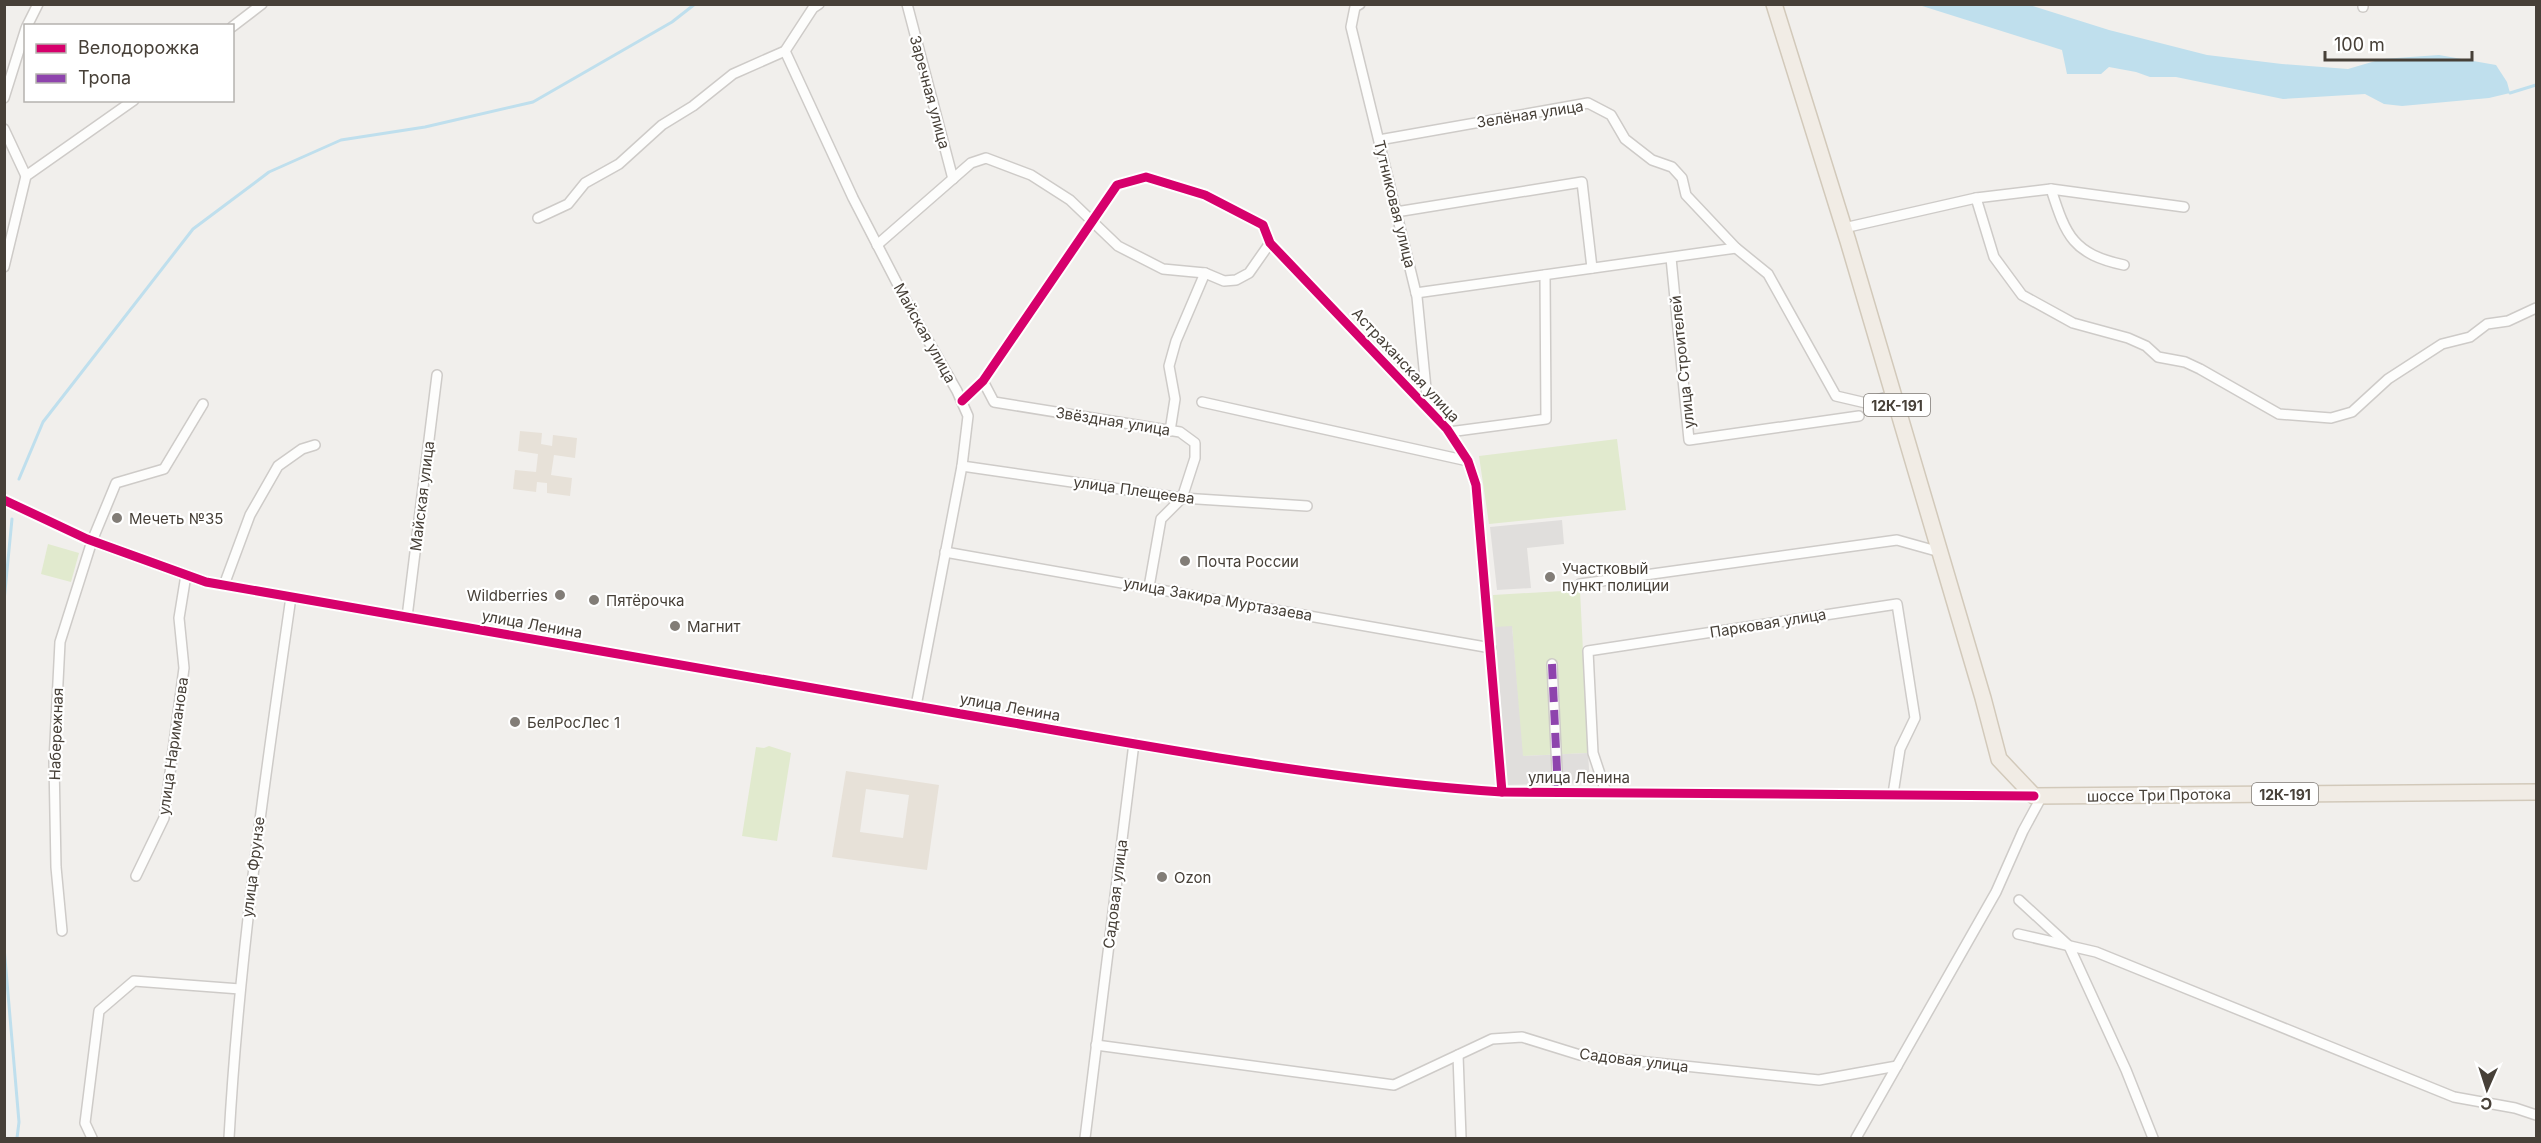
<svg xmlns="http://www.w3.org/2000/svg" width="2541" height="1143" viewBox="0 0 2541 1143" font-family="Inter,sans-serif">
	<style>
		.education { fill: #e7e1d8; fill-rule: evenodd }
		.green { fill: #e1eace }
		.parking { fill: #e0dedc }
		.water { fill: #bfdfed }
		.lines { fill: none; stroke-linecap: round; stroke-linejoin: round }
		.stream { stroke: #bfdfed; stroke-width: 3 }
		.street-casing { stroke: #cecbc8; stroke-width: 12 }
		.primary-casing { stroke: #d2c9ba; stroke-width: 18 }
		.street { stroke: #fdfdfc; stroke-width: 9 }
		.primary { stroke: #f1ece5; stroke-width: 15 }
		.quiet { stroke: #8e44ad; stroke-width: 8; stroke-dasharray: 15 8; stroke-linecap: butt }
		.cycleway-casing { stroke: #fff; stroke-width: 13 }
		.cycleway { stroke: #d6006c; stroke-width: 9 }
		.poi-dot { fill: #827d77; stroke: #fff; stroke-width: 2 }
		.labels { text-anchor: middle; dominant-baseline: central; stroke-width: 4.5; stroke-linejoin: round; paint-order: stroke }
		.shield { fill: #fff; stroke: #7e7974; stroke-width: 1.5 }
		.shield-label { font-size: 14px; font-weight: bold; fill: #474038 }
		.street-label { font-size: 15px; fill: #474038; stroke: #fff }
		.poi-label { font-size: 15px; fill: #474038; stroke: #fff; text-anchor: start }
	</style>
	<rect width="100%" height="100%" fill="#f1efec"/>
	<!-- education -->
	<g class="education">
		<path d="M520 431 542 433 541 444 552 446 553 435 577 438 575 458 554 455 551 475 572 478 570 496 547 493V483L537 482 536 492 513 489 515 470 536 472 538 454 518 451Z"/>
		<path d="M846 771 939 785 927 870 832 857ZM866 789 909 795 903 838 860 832Z"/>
	</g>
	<!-- green -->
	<g class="green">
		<path d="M1617 439 1626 510 1489 524 1479 456Z"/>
		<path d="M48 544 79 553 71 582 41 574Z"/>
		<path d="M1580 590 1588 753 1522 756 1512 627H1495L1493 595Z"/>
		<path d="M769 746 791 753 777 841 742 836 756 747 764 748Z"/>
	</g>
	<!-- parking -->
	<g class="parking">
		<path d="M1562 520 1564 544 1527 548 1531 588 1497 590 1490 527Z"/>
		<path d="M1512 626 1523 756 1588 753 1590 783 1507 785 1495 627Z"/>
	</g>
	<!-- water -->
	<path class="water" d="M1919 5H2030L2109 30 2207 55 2282 64 2348 69 2382 59 2439 55 2496 65 2507 82 2510 93 2489 98 2402 106 2384 104 2365 94 2283 99 2176 77H2150L2136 72 2109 67 2101 74H2067L2062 50Z"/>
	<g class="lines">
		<!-- stream -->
		<g class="stream">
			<path d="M2510 93 2536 85"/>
			<path d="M19 479 43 422 193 229 269 172 341 140 425 127 533 102 672 22 695 4"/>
			<path d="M4 601 12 519"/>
			<path d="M4 947 19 1122 17 1138"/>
		</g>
		<defs>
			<g id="street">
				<path d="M907 4 953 179"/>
				<path d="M1360 4 1355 7 1351 27 1417 297 1428 409"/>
				<path d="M2363 4V7"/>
				<path d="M27 26 38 4"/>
				<path d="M232 27 262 4"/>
				<path d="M785 51 853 198 914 316 957 391 968 416 962 466 916 706"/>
				<path d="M4 98 26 28"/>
				<path d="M4 129 26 176"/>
				<path d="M1379 140 1588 103 1611 115 1625 139 1652 160 1672 167 1682 178 1686 195 1736 248 1768 274 1836 396 1866 403 1894 395"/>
				<path d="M2051 189C2066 236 2073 254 2124 265"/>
				<path d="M1976 198 1994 257 2022 295 2073 323 2128 338 2146 346 2158 357 2185 362 2200 369 2279 414 2331 418 2352 412 2388 379 2442 344 2470 337 2487 324 2508 321 2536 308"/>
				<path d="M1396 212 1582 182 1592 268"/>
				<path d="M538 218 568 204 585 183 619 164 662 125 693 106 733 74 785 51 813 8 819 4"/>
				<path d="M1844 228 1976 198 2051 189 2184 207"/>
				<path d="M877 245 971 163 986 158 1031 175 1070 200 1118 246 1163 269 1205 273 1224 281 1236 280 1249 273 1270 243"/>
				<path d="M1671 258 1689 440 1859 416"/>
				<path d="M4 267 26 176 134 100"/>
				<path d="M1416 293 1736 248"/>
				<path d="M983 381 994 402 1180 432 1195 443V458L1182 498 1161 519 1149 587"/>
				<path d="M962 401 983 381 1117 185 1146 177 1205 195 1263 225 1270 243 1447 429 1468 461 1476 485 1502 792"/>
				<path d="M1202 402 1468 461"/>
				<path d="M1170 431 1175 399 1169 366 1176 341 1205 273"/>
				<path d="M1449 432 1546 419 1545 275"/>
				<path d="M962 466 1182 498 1307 506"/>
				<path d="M4 500 87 539 206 582C460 626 713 671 967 715 1144 745 1322 780 1502 792L2034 796"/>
				<path d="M945 552 1491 648"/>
				<path d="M1580 584 1897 540 1940 552"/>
				<path d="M224 585 250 515 278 466 302 449 315 445"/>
				<path d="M407 617 437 375"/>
				<path d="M1552 664 1558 792"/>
				<path d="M1606 792 1593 753 1588 651 1897 604 1915 718 1900 749 1893 794"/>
				<path d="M136 876 164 818 184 668 179 618 186 575"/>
				<path d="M2019 900 2069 946 2126 1070 2153 1138"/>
				<path d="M62 931 56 867 54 762 60 642 92 541 116 483 164 469 203 404"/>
				<path d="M2018 934 2096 952 2454 1097 2515 1108 2536 1115"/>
				<path d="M1096 1045 1394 1085 1492 1039 1522 1037 1580 1055 1819 1080 1897 1066"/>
				<path d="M1458 1055 1461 1138"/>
				<path d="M92 1138 85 1123 99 1011 134 981 240 989"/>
				<path d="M229 1138C239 957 265 777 291 597"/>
				<path d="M1085 1138 1134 743"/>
				<path d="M1856 1138 1996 892 2023 831 2042 796"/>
			</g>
			<path id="primary" d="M1774 4 1848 241 1983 698 1999 759 2034 796 2536 792"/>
		</defs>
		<!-- street casing -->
		<use href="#street" class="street-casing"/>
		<!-- primary casing -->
		<use href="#primary" class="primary-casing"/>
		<!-- street -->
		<use href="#street" class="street"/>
		<!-- primary -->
		<use href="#primary" class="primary"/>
		<!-- quiet -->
		<path class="quiet" d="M1552 664 1558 792"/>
		<defs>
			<g id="cycleway">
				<path d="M962 401 983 381 1117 185 1146 177 1205 195 1263 225 1270 243 1447 429 1468 461 1476 485 1502 792"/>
				<path d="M4 500 87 539 206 582C460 626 713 671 967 715 1144 745 1322 780 1502 792L2034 796"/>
			</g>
		</defs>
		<!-- cycleway casing -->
		<use href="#cycleway" class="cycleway-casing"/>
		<!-- cycleway -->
		<use href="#cycleway" class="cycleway"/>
	</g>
	<!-- markers -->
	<g class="poi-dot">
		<circle cx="117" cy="518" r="6"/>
		<circle cx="1185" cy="561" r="6"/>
		<circle cx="1550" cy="577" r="6"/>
		<circle cx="560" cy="595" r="6"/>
		<circle cx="594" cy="600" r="6"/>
		<circle cx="675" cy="626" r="6"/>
		<circle cx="515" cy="722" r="6"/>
		<circle cx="1162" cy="877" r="6"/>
	</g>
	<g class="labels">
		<!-- shield labels -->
		<g class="shield">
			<rect x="1864" y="394" width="66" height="22" rx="4.5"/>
			<rect x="2252" y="783" width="66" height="22" rx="4.5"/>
		</g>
		<g class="shield-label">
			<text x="1897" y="405">12К-191</text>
			<text x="2285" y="794">12К-191</text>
		</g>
		<!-- street labels -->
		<g class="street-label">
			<text transform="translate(930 92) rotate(75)">Заречная улица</text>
			<text transform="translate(1530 114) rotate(-9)">Зелёная улица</text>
			<text transform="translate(1395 204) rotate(76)">Тутниковая улица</text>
			<text transform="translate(925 333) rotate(61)">Майская улица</text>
			<text transform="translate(1682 362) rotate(-96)">улица Строителей</text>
			<text transform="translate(1406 365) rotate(47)">Астраханская улица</text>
			<text transform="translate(1113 421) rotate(9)">Звёздная улица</text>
			<text transform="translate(1134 490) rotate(8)">улица Плещеева</text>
			<text transform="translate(422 496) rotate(-83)">Майская улица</text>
			<text transform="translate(1218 599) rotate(10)">улица Закира Муртазаева</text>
			<text transform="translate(1768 623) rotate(-9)">Парковая улица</text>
			<text transform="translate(532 624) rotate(10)">улица Ленина</text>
			<text transform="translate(1010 707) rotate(10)">улица Ленина</text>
			<text transform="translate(56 734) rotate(-88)">Набережная</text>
			<text transform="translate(173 746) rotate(-82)">улица Нариманова</text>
			<text x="1579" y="777">улица Ленина</text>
			<text transform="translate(2159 795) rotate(-1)">шоссе Три Протока</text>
			<text transform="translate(253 867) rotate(-83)">улица Фрунзе</text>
			<text transform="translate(1115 894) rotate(-83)">Садовая улица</text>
			<text transform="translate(1634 1060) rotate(7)">Садовая улица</text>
		</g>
		<!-- poi labels -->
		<g class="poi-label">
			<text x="129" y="518">Мечеть №35</text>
			<text x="1197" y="561">Почта России</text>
			<text x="1562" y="568">Участковый<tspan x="1562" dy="17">пункт полиции</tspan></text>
			<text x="548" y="595" text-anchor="end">Wildberries</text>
			<text x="606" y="600">Пятёрочка</text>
			<text x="687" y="626">Магнит</text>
			<text x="527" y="722">БелРосЛес 1</text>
			<text x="1174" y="877">Ozon</text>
		</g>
	</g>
	<!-- border -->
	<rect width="2541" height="1143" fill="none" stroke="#474038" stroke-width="12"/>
	<!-- legend -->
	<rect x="24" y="24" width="210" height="78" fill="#ffffff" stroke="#b5b3af" stroke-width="1.5"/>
	<rect x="36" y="44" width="30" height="9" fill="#d6006c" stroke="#b5b3af" stroke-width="1.5"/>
	<text x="78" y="54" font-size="18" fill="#474038">Велодорожка</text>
	<rect x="36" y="74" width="30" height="9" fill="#8e44ad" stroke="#b5b3af" stroke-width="1.5"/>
	<text x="78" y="84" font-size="18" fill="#474038">Тропа</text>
	<!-- north arrow -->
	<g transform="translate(2487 1089) rotate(183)" stroke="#ffffff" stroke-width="4.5" paint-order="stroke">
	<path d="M0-4.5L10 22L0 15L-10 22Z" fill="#474038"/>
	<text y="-9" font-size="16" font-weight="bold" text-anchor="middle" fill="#474038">С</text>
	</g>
	<!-- scale -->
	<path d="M2325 51v9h147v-9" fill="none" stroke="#474038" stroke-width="3"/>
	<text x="2334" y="51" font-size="18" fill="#474038" stroke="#ffffff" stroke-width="4.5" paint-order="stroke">100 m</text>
</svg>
